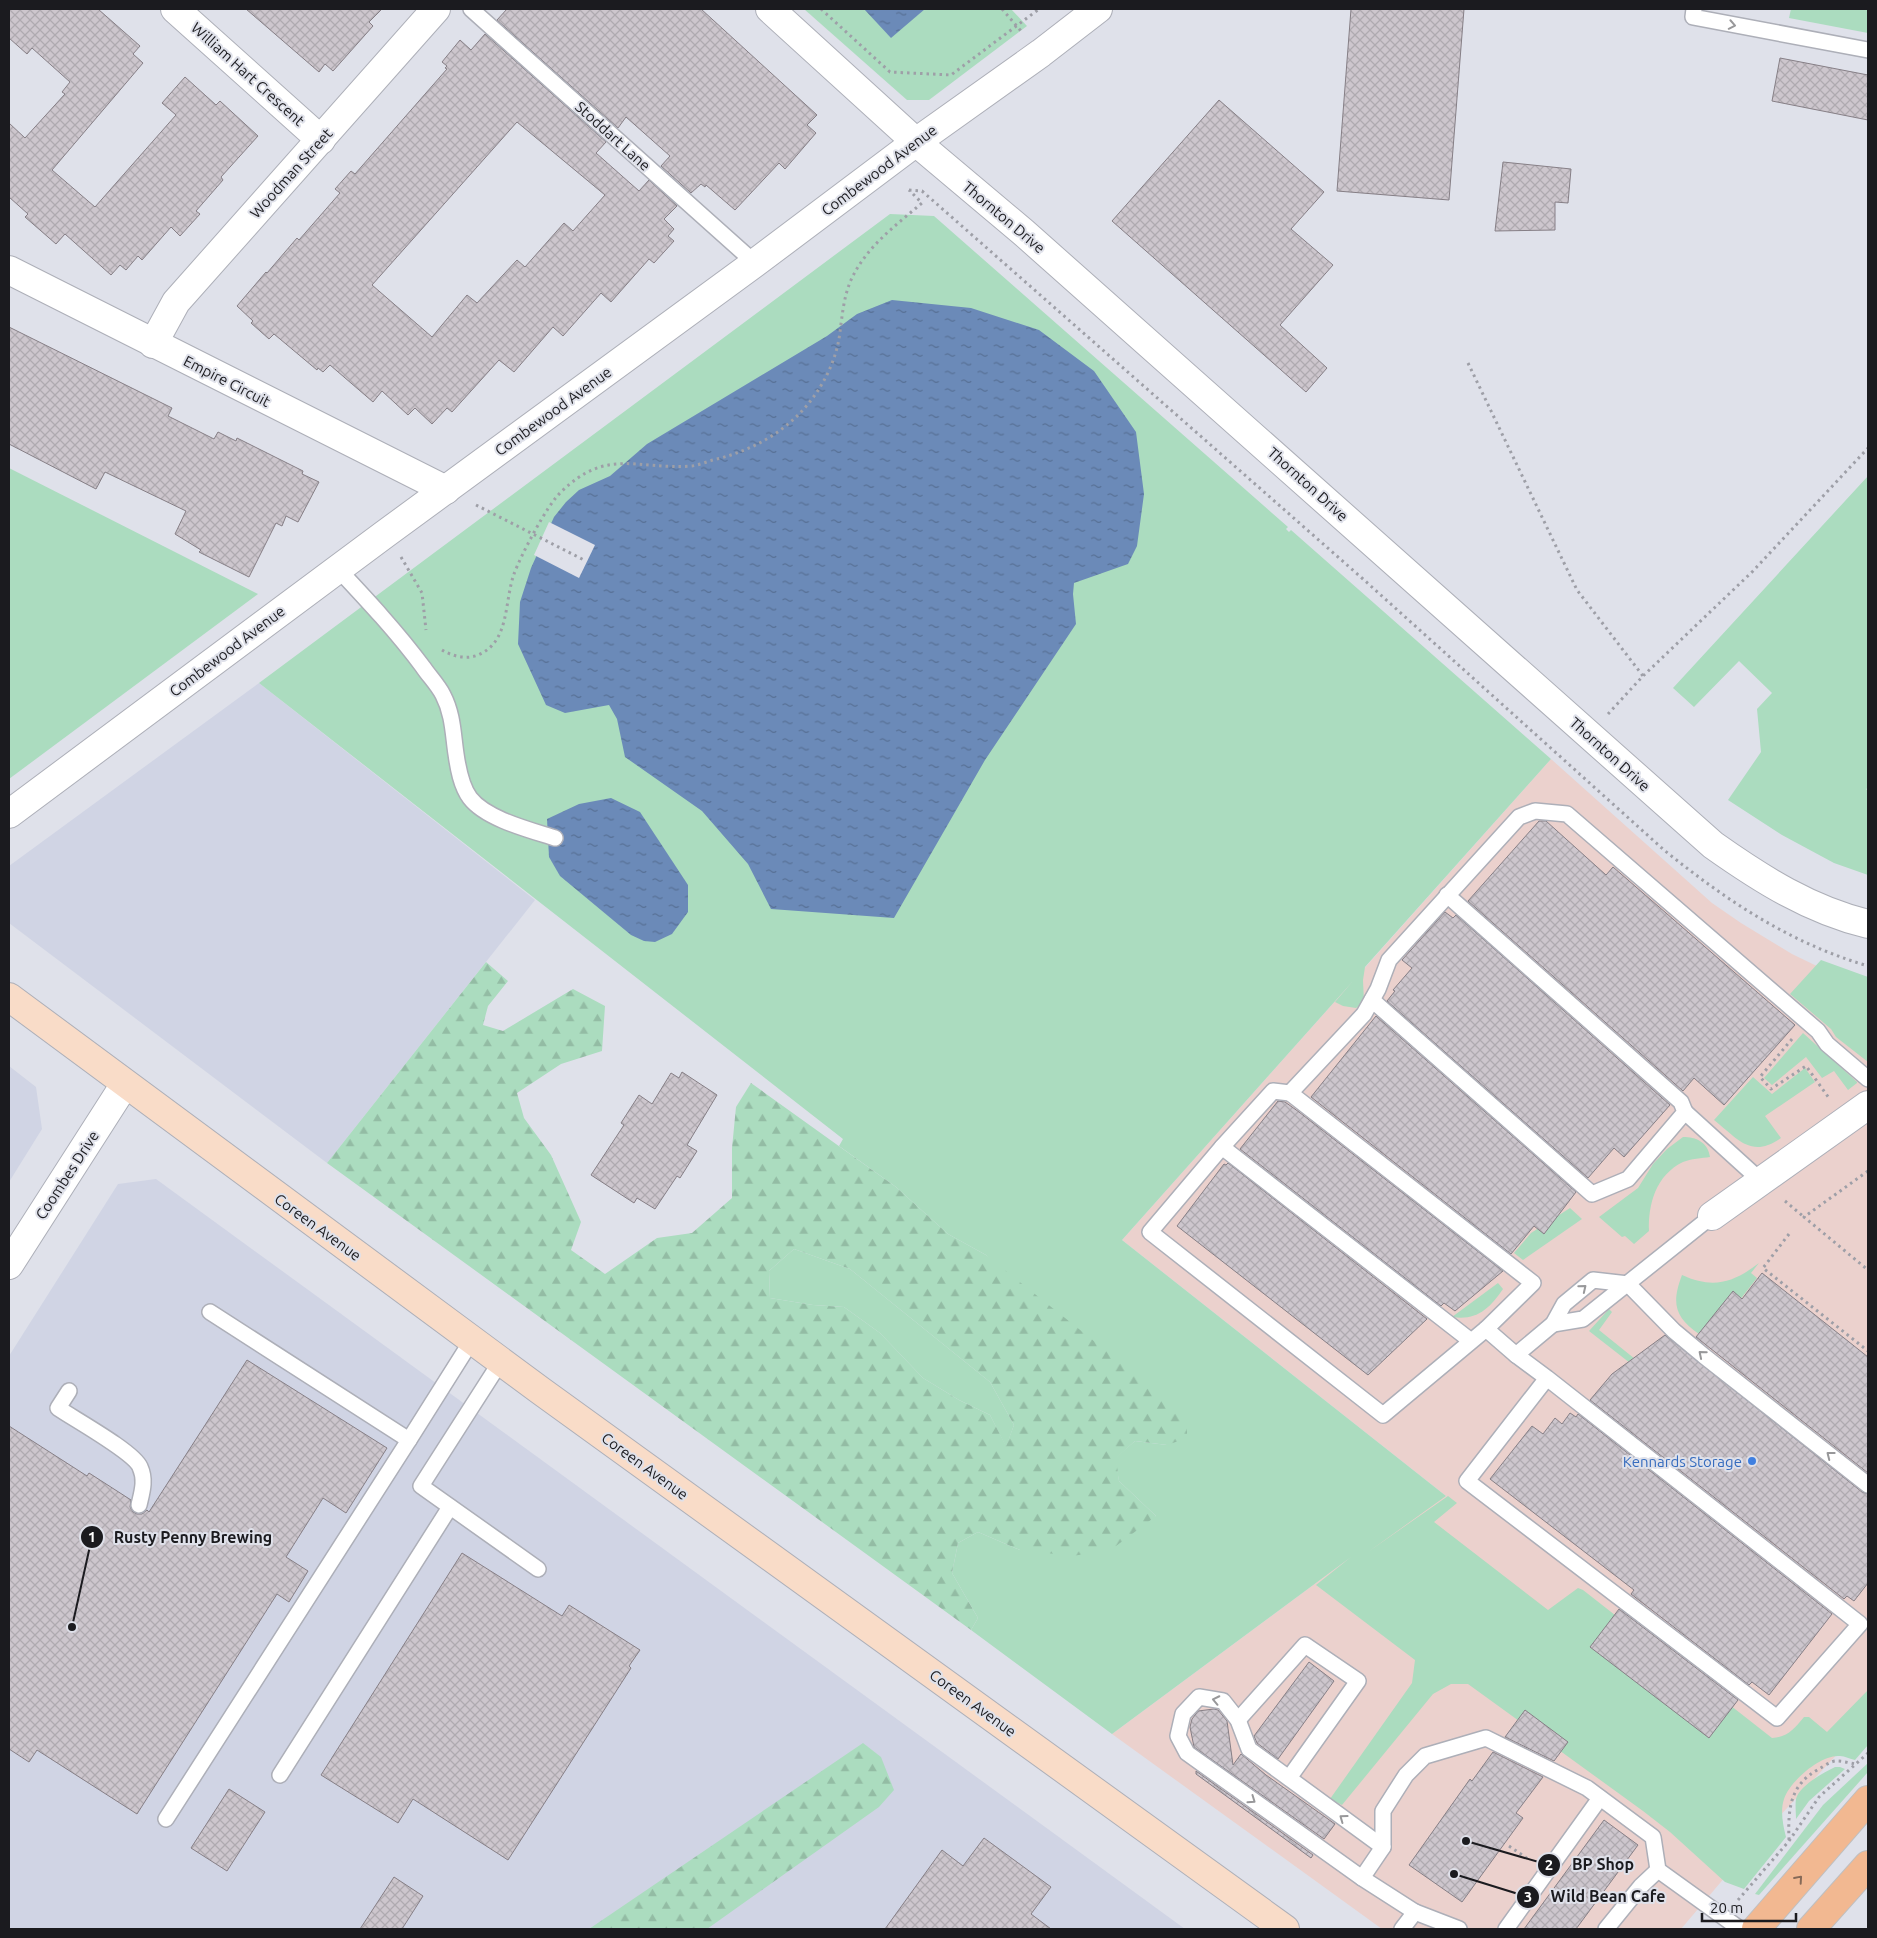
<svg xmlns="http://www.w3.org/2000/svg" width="1877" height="1938" viewBox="0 0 1877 1938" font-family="Ubuntu,sans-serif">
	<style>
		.commercial { fill: #ebd1cd }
		.built { fill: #d0d4e4 }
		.green { fill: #abdcbf }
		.forest { fill: url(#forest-firs); fill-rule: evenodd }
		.water { fill: url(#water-ripples) }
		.pier { fill: #dfe1ea }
		.building { fill: url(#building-cross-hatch); stroke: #867f86; fill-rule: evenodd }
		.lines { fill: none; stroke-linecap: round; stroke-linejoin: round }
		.lane-casing { stroke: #adafb8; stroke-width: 18 }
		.street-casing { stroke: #adafb8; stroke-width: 30 }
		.secondary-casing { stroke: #adafb8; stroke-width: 30 }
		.primary-casing { stroke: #bfbfc0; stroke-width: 30 }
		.path { stroke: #9e9fa7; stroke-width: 3; stroke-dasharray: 2.5 4; stroke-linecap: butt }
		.lane { stroke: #fff; stroke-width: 15 }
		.street { stroke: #fff; stroke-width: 28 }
		.secondary { stroke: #f9dcc8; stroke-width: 28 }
		.primary { stroke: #f2b891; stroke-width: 28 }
		.oneway { stroke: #98989a }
		.oneway2 { stroke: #866a58 }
		.shop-dot { fill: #3f7fe0; stroke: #dfe1ea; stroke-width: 2 }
		.labels { text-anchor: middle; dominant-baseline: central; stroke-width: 4; stroke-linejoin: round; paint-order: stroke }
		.street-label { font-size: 15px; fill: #1b1b1f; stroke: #dfe1ea }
		.shop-label { font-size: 15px; fill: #366cbe; stroke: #dfe1ea; text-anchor: end }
		.leader { fill: none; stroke: #1b1b1f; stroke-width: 2 }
		.callout-dot { fill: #1b1b1f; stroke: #dfe1ea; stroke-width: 2 }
		.mark-label { font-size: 15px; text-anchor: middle; font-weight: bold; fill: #fff }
		.callout-label { font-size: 16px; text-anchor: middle; font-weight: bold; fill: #1b1b1f; stroke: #dfe1ea; stroke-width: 4; stroke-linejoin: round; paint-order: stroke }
	</style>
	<defs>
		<pattern id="forest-firs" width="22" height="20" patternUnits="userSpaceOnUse" patternTransform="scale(1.25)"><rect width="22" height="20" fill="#abdcbf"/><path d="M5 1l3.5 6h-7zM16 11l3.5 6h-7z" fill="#93bca4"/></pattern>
		<pattern id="water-ripples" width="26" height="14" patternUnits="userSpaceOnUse" patternTransform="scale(1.25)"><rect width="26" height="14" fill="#6b8ab8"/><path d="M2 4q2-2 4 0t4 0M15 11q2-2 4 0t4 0" fill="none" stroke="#577095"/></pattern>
		<pattern id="building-cross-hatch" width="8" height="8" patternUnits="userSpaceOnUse" patternTransform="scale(1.25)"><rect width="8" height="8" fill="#cdc6cd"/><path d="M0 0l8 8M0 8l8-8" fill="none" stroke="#afaab0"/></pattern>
	</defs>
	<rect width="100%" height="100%" fill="#dfe1ea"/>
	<!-- commercial -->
	<path class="commercial" d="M1551 759 1712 903 1741 923 1792 954 1823 969 1868 985V1721L1748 1850 1681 1929H1382L1112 1734 1363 1548 1446 1496 1122 1240Z"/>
	<!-- built -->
	<g class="built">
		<path d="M259 683 535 900 327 1163 9 923V866Z"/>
		<path d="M9 1066 36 1087 42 1129 9 1182Z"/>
		<path d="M156 1179 1185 1929H9V1356L118 1184Z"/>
	</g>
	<!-- green -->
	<g class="green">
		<path d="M804 9H1011L1027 26 929 100H907Z"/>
		<path d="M1791 9H1868V33L1789 18Z"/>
		<path d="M890 214 934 216 1288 527 1286 529 1289 532 1291 530 1551 759 1365 967 1363 980 1364 1002 1356 1008 1343 1006 1335 1002 1353 981 1122 1240 1446 1496 1368 1552 1448 1496 1457 1503 1434 1522 1548 1610 1578 1588 1583 1590 1772 1738C1788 1737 1794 1729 1804 1717H1809L1827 1732 1868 1690V1745L1855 1760C1850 1759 1845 1756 1840 1756 1821 1754 1790 1781 1784 1799 1780 1811 1783 1825 1786 1837L1744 1889 1725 1882 1670 1832 1643 1811 1468 1684H1451L1433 1694 1342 1805 1330 1799 1412 1683 1415 1660 1316 1585 1351 1557 1112 1734 971 1630 978 1618 952 1573 958 1543 978 1532 1020 1550 1156 1516 1119 1481 1115 1458 1135 1441 1167 1445 986 1255 948 1234 896 1187 839 1146 843 1139 259 683Z"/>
		<path d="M9 468 258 594 9 779Z"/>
		<path d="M1868 476V788L1866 789 1868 791V875L1834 863 1782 835 1728 800 1761 752 1757 709 1772 693 1739 661 1694 707 1673 688Z"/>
		<path d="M1821 960 1868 977V1062L1836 1037 1831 1029 1790 994Z"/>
		<path d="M1803 1033 1857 1082V1083L1848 1090 1834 1071 1822 1078 1806 1057 1772 1085 1764 1078Z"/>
		<path d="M1805 1068 1815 1082 1765 1116 1781 1138C1751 1159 1738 1139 1714 1120L1753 1077 1772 1094Z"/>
		<path d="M1683 1137C1696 1137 1708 1142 1710 1157 1702 1158 1691 1159 1683 1162 1656 1175 1648 1204 1649 1231L1634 1244 1625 1236 1622 1237 1599 1217 1638 1188 1653 1164 1667 1149Z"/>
		<path d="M1570 1208 1582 1219 1523 1260 1514 1253 1531 1233Z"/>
		<path d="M794 1249 850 1269 990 1382 1014 1425 1006 1447 990 1415 959 1400 923 1378 880 1333 844 1307 813 1305 770 1298 769 1271Z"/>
		<path d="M1759 1263 1751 1273 1757 1278 1739 1301 1699 1334C1675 1317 1671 1304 1682 1275 1713 1289 1733 1283 1759 1263Z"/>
		<path d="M1498 1283 1503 1289C1490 1308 1477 1321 1452 1317Z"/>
		<path d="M1609 1309 1612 1312 1599 1330 1635 1359 1630 1363 1589 1331Z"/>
		<path d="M1868 1763V1772L1759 1895 1755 1894 1823 1805Z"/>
		<path d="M1835 1767H1840L1845 1769 1809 1801 1796 1819C1796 1813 1795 1805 1796 1799 1799 1786 1823 1773 1835 1767Z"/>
	</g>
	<!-- forest -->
	<g class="forest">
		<path d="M486 962 508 981 488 1006 483 1025 503 1031 573 989 605 1006 602 1051 561 1064 517 1093 524 1118 551 1155 581 1222 571 1250 605 1274 657 1238 692 1233 732 1198V1148L736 1107 751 1083 896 1187 948 1234 986 1255 1187 1415V1438L1167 1445 1135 1441 1116 1458 1119 1481 1156 1516 1112 1549 1073 1556 1020 1550 978 1532 958 1543 952 1573 978 1618 971 1630 327 1163ZM794 1249 850 1269 990 1382 1014 1425 1006 1446 990 1415 959 1400 923 1378 880 1333 844 1307 813 1305 770 1298 769 1271Z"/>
		<path d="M863 1743 881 1757 894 1790 879 1807 707 1929H589Z"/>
	</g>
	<!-- water -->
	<g class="water">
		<path d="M864 9H925L891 38Z"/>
		<path d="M892 300 971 308 1039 330 1094 371 1136 432 1144 494 1137 546 1128 564 1074 583 1073 594 1076 624 985 760 894 918 771 909 748 864 702 811 625 757 617 719 609 705 565 713 546 705 518 644 520 602 531 568 554 517 566 502 579 490 610 476 647 444 827 336 857 314Z"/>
		<path d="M611 798 640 812 688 885V912L672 934 655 942 644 941 631 935 560 876 549 857 547 819 579 804Z"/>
	</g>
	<!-- pier -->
	<path class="pier" d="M549 522 595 545 579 578 534 555Z"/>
	<!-- building -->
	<g class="building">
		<path d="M9 9H98L140 46 133 54 143 63 52 170 95 207 176 115 162 103 185 77 216 105 220 101 258 136 221 177 223 180 196 211 200 214 180 236 171 227 142 260 138 256 126 270 120 265 111 275 65 234 56 244 25 217 28 214 9 197V123L25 138 65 94 62 92 70 82 32 48 27 54 9 38Z"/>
		<path d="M246 9H382L369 22 373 26 333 71 325 64 319 72Z"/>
		<path d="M507 9H701L817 115 807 125 816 133 785 169 779 163 735 210 706 185 705 187 701 184 691 193 661 166 670 156 626 117 618 128 497 20Z"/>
		<path d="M1351 9H1464L1449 200 1337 191Z"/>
		<path d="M485 34 606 142 596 153 639 191 649 180 677 206 664 219 674 229 668 236 674 241 654 263 649 259 611 302 601 293 563 336 553 327 514 372 499 360 452 412 447 408 432 424 415 408 408 415 382 391 373 402 330 365 323 372 318 368 317 370 274 334 269 339 251 323 253 321 237 306 266 272 267 273 297 238 299 240 340 193 335 189 351 171 355 174 447 69 445 68 447 66 442 62 460 40 471 50ZM517 122 605 195 573 231 564 223 525 267 517 260 477 303 467 295 432 337 372 285Z"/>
		<path d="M1780 58 1868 75V120L1772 101Z"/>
		<path d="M1219 100 1324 192 1291 229 1333 265 1280 325 1327 368 1306 392 1112 221Z"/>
		<path d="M1503 162 1571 169 1568 203 1555 202V230L1495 231Z"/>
		<path d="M9 327 172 408 168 416 214 439 218 432 236 441 237 438 303 471 302 474 319 482 298 522 286 516 282 526 276 523 249 577 199 552 201 550 175 534 186 511 105 472 96 489 9 444Z"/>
		<path d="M1539 821H1546L1606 875 1613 867 1795 1025 1724 1105 1694 1078 1683 1091 1468 901Z"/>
		<path d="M1445 912 1453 918 1456 915 1670 1105 1624 1157 1614 1148 1588 1178 1387 1001 1395 991 1393 990 1412 968 1402 960Z"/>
		<path d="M1376 1016 1576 1192 1544 1234 1534 1226 1511 1254 1311 1097Z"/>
		<path d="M682 1072 717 1095 687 1145 697 1151 680 1178 677 1176 655 1209 637 1198 634 1203 591 1175 624 1125 621 1123 639 1095 652 1104 671 1073 679 1078Z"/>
		<path d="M1278 1101 1285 1102 1299 1112 1503 1271 1455 1311 1444 1303 1441 1306 1240 1149Z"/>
		<path d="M1228 1163 1427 1319 1368 1375 1177 1226 1224 1164 1226 1165Z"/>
		<path d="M1762 1273 1868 1357V1473L1696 1337 1733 1291 1742 1299Z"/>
		<path d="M1665 1335 1862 1492 1868 1494V1583L1854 1601 1847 1596 1844 1599 1590 1400 1612 1374Z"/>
		<path d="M247 1360 387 1448 346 1513 323 1498 286 1557 308 1571 289 1602 277 1594 137 1814 37 1750 29 1762 9 1749V1426L87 1476 89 1473 131 1500 130 1507 133 1512 137 1514H142L147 1510 149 1512Z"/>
		<path d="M1570 1413 1576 1417 1578 1414 1832 1614 1769 1695 1752 1682 1749 1685 1631 1594 1634 1590 1490 1479 1532 1426 1543 1434 1555 1418 1562 1424Z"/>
		<path d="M462 1553 562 1616 569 1605 640 1650 629 1666 631 1668 508 1860 413 1799 398 1823 321 1775Z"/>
		<path d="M1619 1609 1738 1700 1709 1738 1590 1647Z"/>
		<path d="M1309 1662 1334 1681 1278 1759 1257 1743 1254 1736Z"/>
		<path d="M1214 1709 1218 1710 1227 1721 1233 1765 1241 1754 1266 1775 1335 1824 1324 1839 1194 1747 1190 1727 1192 1719 1198 1711Z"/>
		<path d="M1525 1710 1568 1742 1554 1761 1505 1737Z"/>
		<path d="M1493 1752 1543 1777 1516 1813 1523 1818 1462 1902 1409 1865 1470 1779 1472 1781Z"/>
		<path d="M1196 1771 1313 1855 1311 1858 1196 1774Z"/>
		<path d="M229 1789 265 1812 227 1871 191 1848Z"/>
		<path d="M1604 1820 1638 1845 1576 1929H1524Z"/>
		<path d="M984 1838 1051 1887 1031 1914 1051 1929H885L942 1850 963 1866Z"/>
		<path d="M394 1877 423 1896 402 1929H360Z"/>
	</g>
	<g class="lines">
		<defs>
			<g id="lane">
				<path d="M471 9 755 263"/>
				<path d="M1694 9 1693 17 1868 50"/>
				<path d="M338 569C368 601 397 632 423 667 429 676 438 685 443 695 453 714 453 734 456 754 458 768 461 786 470 798 486 819 530 830 555 838"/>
				<path d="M1372 1000 1592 1194 1628 1179 1685 1112 1681 1102 1447 895"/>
				<path d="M1685 1112 1761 1181"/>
				<path d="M1222 1147 1273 1091 1290 1093"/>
				<path d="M1553 1324 1583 1319 1712 1216"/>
				<path d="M1486 1329 1533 1283 1290 1093 1364 1014 1378 989 1389 960 1519 817 1535 811 1567 814 1818 1031 1827 1044 1868 1079"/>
				<path d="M1471 1341 1222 1147 1150 1232 1383 1415 1486 1329 1516 1355"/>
				<path d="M501 1361 421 1486 538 1569"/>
				<path d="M1547 1378 1467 1481 1777 1718 1860 1624 1547 1378 1516 1355 1553 1324 1564 1304 1593 1280 1628 1284 1674 1331 1704 1356 1868 1485"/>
				<path d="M69 1391 58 1408C74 1419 134 1452 140 1467 146 1480 142 1492 139 1505"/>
				<path d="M409 1440 472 1340"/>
				<path d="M1238 1720 1305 1645 1358 1681 1289 1778"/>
				<path d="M280 1775 450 1507"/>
				<path d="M166 1819 409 1440 210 1312"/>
				<path d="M1362 1878 1187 1753 1178 1736 1183 1714 1199 1697 1223 1701 1238 1720 1249 1749 1383 1847"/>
				<path d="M1415 1912 1459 1929"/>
				<path d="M1402 1929 1415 1912 1362 1878 1383 1847V1811L1406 1775 1425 1756 1486 1738 1587 1788 1653 1837 1658 1870 1740 1929"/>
				<path d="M1506 1929 1600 1798"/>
				<path d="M1606 1929 1641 1886 1658 1870"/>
			</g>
			<g id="street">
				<path d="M175 9 321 140"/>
				<path d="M770 9 916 142 1023 232 1713 845C1761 879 1810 910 1868 924"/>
				<path d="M9 270 446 490"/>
				<path d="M153 344 176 302 436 9"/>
				<path d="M9 814 385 534 755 263 916 142 1041 53 1098 9"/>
				<path d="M1712 1216 1868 1105"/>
				<path d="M9 1265 125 1084"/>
			</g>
			<path id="secondary" d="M9 997 541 1391 1285 1929"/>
			<g id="primary">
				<path d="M1756 1929 1868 1800"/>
				<path d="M1811 1929 1868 1865"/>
			</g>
		</defs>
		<!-- lane casing -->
		<use href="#lane" class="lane-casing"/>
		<!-- street casing -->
		<use href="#street" class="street-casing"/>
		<!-- secondary casing -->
		<use href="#secondary" class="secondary-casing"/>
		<!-- primary casing -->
		<use href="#primary" class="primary-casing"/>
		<!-- path -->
		<g class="path">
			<path d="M821 9 890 72 951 75 1039 9"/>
			<path d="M1002 9 1021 31"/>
			<path d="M909 190 922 191 930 198 1363 579 1664 850C1727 901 1790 943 1868 966"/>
			<path d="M1468 363 1577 590 1643 676"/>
			<path d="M476 505 584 560"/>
			<path d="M401 557 422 593 426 630"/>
			<path d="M442 650C452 656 466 660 478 655 510 642 504 602 514 574 521 555 547 505 561 492 607 447 637 470 692 466 699 465 706 462 713 460 747 452 777 437 801 412 820 392 834 366 839 339 842 319 843 298 851 280 866 247 895 226 922 203L909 190"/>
			<path d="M1608 714 1643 676 1753 571 1868 448"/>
			<path d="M1792 1039 1760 1077 1771 1089 1806 1066 1829 1098"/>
			<path d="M1868 1171 1804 1217 1868 1270"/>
			<path d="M1785 1201 1804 1217"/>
			<path d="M1789 1234 1763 1268 1868 1351"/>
			<path d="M1789 1840C1788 1810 1789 1785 1819 1769 1824 1766 1831 1761 1836 1761 1843 1761 1850 1763 1856 1764"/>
			<path d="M1509 1846 1528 1859"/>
			<path d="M1738 1900 1789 1841 1819 1797 1868 1753"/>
		</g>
		<!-- lane -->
		<use href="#lane" class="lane"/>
		<!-- street -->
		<use href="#street" class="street"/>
		<!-- secondary -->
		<use href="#secondary" class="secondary"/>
		<!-- primary -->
		<use href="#primary" class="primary"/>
	</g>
	<!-- one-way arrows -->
	<defs><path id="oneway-chevron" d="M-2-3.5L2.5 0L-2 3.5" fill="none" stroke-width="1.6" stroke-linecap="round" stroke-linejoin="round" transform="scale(1.25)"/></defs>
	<g class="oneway">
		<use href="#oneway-chevron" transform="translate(1732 25) rotate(11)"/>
		<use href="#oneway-chevron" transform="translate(1583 1288) rotate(-39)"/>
		<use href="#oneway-chevron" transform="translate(1702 1354) rotate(-140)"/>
		<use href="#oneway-chevron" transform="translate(1830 1455) rotate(-142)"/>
		<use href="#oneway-chevron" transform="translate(1216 1700) rotate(-168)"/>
		<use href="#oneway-chevron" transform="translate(1252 1800) rotate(35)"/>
		<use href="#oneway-chevron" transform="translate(1343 1818) rotate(-144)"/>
	</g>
	<use class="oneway2" href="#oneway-chevron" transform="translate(1799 1879) rotate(-49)"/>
	<!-- markers -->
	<circle class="shop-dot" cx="1752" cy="1461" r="5"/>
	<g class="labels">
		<!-- street labels -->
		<g class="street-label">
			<text transform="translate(248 74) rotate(42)">William Hart Crescent</text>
			<text transform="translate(613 136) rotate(42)">Stoddart Lane</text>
			<text transform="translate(879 170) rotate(-37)">Combewood Avenue</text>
			<text transform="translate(291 173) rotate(-48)">Woodman Street</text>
			<text transform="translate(1004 217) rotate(40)">Thornton Drive</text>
			<text transform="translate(227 381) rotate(27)">Empire Circuit</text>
			<text transform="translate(553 411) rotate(-36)">Combewood Avenue</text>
			<text transform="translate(1308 484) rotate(42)">Thornton Drive</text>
			<text transform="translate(227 651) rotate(-37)">Combewood Avenue</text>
			<text transform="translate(1610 754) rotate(42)">Thornton Drive</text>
			<text transform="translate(67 1175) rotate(-57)">Coombes Drive</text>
			<text transform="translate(318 1227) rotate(36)">Coreen Avenue</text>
			<text transform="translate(645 1466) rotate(36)">Coreen Avenue</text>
			<text transform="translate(973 1703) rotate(36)">Coreen Avenue</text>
		</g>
		<!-- shop labels -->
		<g class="shop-label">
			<text x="1742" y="1461">Kennards Storage</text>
		</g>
	</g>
	<!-- callouts -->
	<path class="leader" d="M72 1627L92 1537M1466 1841L1549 1865M1454 1874L1528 1897"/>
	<g class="callout-dot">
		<circle cx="72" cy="1627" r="5"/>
		<circle cx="1466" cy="1841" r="5"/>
		<circle cx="1454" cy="1874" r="5"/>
		<circle cx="92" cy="1537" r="12"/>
		<circle cx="1549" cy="1865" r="12"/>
		<circle cx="1528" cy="1897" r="12"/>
	</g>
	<g class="mark-label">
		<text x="92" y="1542">1</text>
		<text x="1549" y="1870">2</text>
		<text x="1528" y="1902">3</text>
	</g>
	<g class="callout-label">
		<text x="193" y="1543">Rusty Penny Brewing</text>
		<text x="1603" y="1870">BP Shop</text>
		<text x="1608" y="1902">Wild Bean Cafe</text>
	</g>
	<!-- border -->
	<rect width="1877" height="1938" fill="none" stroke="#1b1b1f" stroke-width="20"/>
	<!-- scale -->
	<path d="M1702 1913v8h94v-8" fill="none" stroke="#1b1b1f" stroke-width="2.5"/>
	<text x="1710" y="1913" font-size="15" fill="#1b1b1f" stroke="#dfe1ea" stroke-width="4" paint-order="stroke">20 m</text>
</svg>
